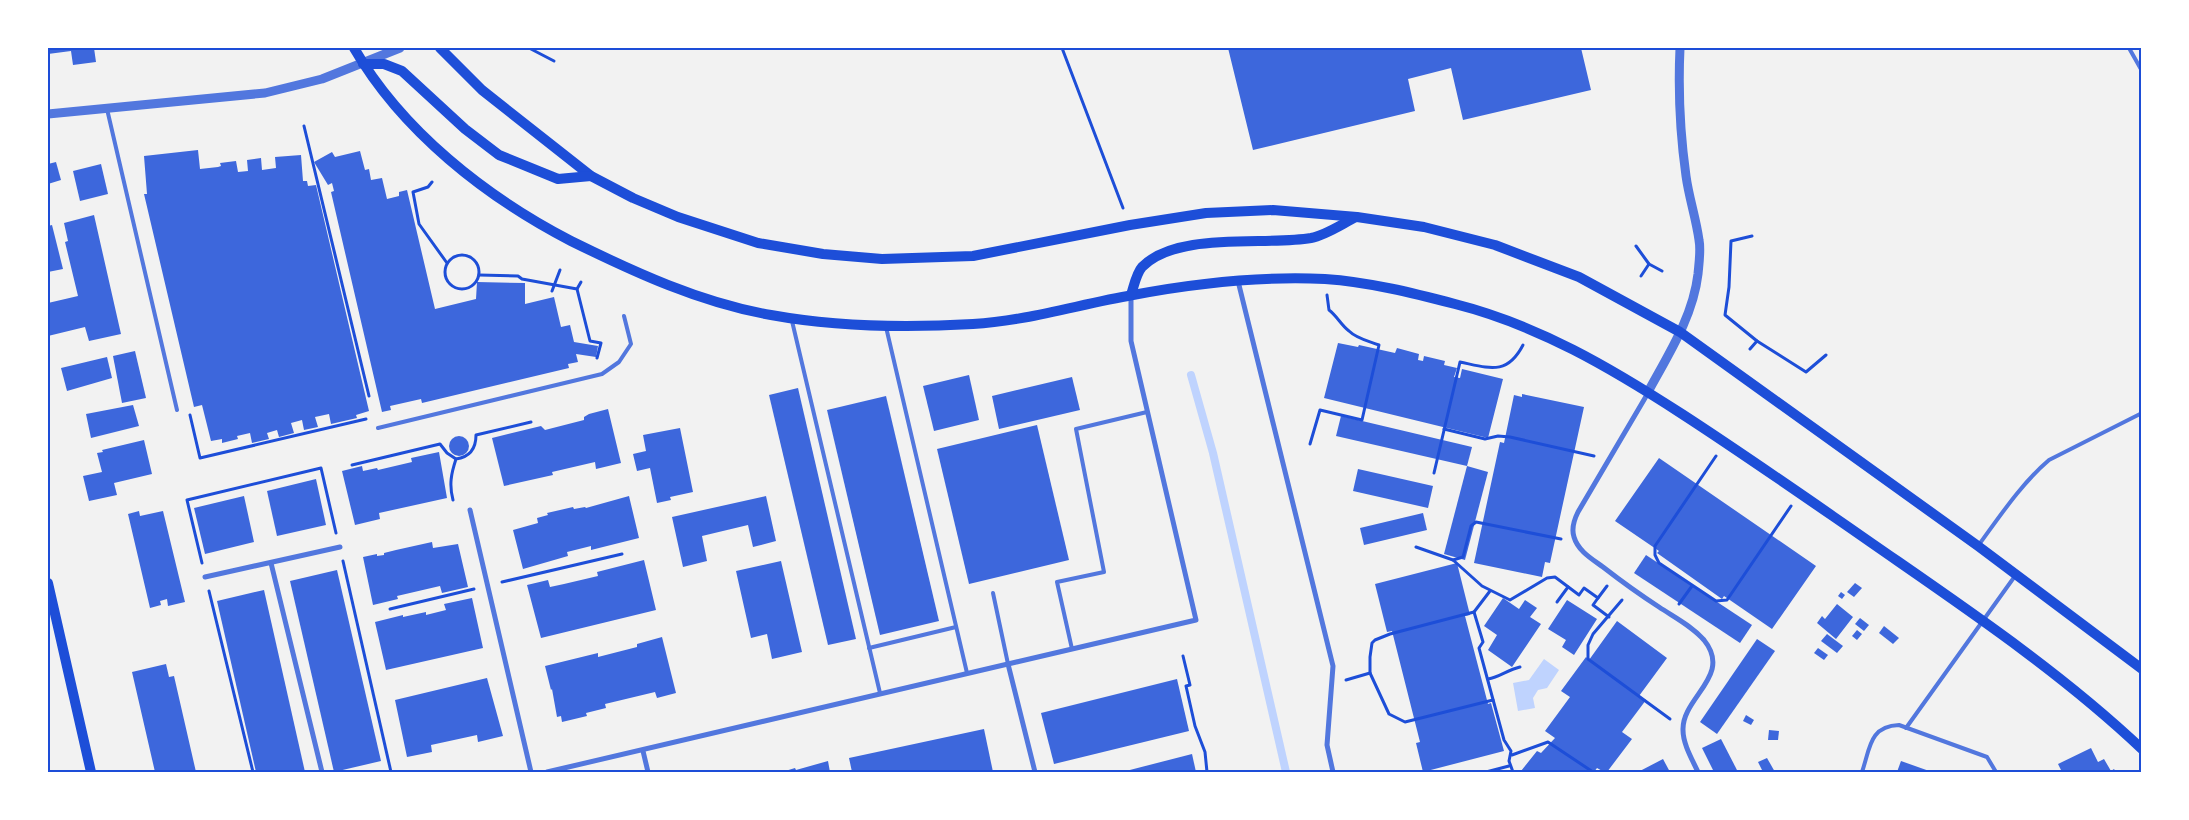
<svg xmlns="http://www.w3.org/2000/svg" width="2189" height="820" viewBox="0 0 2189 820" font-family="'PT Sans',sans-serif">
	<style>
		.water { fill: #bfd3fe }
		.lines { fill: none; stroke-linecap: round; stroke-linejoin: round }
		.stream { stroke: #bfd3fe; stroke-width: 8 }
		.building { fill: #3d67dc }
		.path { stroke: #1d4ed8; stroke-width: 3 }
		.service { stroke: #5277de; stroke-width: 4 }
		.minor { stroke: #5277de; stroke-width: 5 }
		.tertiary { stroke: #5277de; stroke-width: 9 }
		.secondary { stroke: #1d4ed8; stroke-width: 10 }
		.neatline { fill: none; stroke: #1d4ed8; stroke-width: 2 }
	</style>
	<rect width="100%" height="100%" fill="#f2f2f2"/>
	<!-- water -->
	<path class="water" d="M1544 659 1559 670 1547 688 1538 690 1533 698 1535 708 1518 711 1513 683 1529 680Z"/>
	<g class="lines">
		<!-- stream -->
		<path class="stream" d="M1191 375 1213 453 1286 772"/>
	</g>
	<!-- building -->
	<g class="building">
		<path d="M48 48H94L96 62 73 65 71 51 48 54Z"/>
		<path d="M1228 48H1581L1591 90 1463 120 1451 68 1408 79 1415 111 1253 150Z"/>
		<path d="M198 150 200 169 218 167 221 166 220 163 236 161 238 172 248 171 247 160 261 158 262 170 276 168 275 157 301 155 303 181H307L308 186 316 185 369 411 356 415 357 418 331 424 329 414 315 417 318 427 304 430 302 420 291 423 294 433 279 437 277 430 267 433 269 439 252 443 250 433 237 436 238 439 222 443V439L211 441 202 405 194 407 144 194H147L144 156Z"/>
		<path d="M360 151 365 170 369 169 371 180 382 178 387 199 399 196V192L407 190 435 309 476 299 477 282 525 283V304L554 297 561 327 570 325 574 342 598 346 596 357 576 354 578 362 568 364 569 368 422 403 421 399 390 406 391 410 382 412 331 192 334 191 332 183 328 185 314 162 332 152 335 157Z"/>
		<path d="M56 162 61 180 48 184V164Z"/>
		<path d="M101 164 108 194 80 201 73 171Z"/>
		<path d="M94 215 121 334 89 341 85 327 48 336V303L78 296 65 242 68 241 64 223Z"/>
		<path d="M52 225 63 269 48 272V226Z"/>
		<path d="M1338 343 1358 347 1359 345 1395 353 1397 348 1419 354 1418 360 1423 361 1424 356 1445 361 1444 365 1457 368 1454 377 1460 378 1462 369 1503 379 1488 438 1324 398Z"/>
		<path d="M135 351 146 398 122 403 113 356Z"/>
		<path d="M107 357 112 378 67 391 61 368Z"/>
		<path d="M969 375 979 420 934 431 923 386Z"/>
		<path d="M1072 377 1080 410 999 429 992 396Z"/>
		<path d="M798 388 856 639 828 645 769 395Z"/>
		<path d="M1522 394 1584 407 1550 563 1545 562 1542 577 1474 563 1500 442 1504 443 1514 395 1522 397Z"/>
		<path d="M886 396 939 621 880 635 827 410Z"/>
		<path d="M133 405 139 426 91 438 86 414Z"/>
		<path d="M608 409 621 463 596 469 595 462 552 472 553 475 504 486 492 438 541 426 545 430 584 420V417L589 414Z"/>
		<path d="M1341 416 1472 447 1467 466 1336 436Z"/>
		<path d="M1037 425 1069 560 969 584 937 449Z"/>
		<path d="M680 428 693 492 670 497 671 500 657 503 650 468 637 471 633 454 646 451 643 435Z"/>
		<circle cx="459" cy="446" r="10"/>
		<path d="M144 440 152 474 114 483 117 495 89 501 83 476 102 472 97 453 103 452 102 450Z"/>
		<path d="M439 452 447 498 379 513 380 519 355 525 342 471 362 466 363 471 377 468 378 470 412 462 411 458Z"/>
		<path d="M1659 458 1816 566 1772 629 1724 596 1722 599 1657 553 1659 551 1615 521Z"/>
		<path d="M1467 466 1488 472 1465 560 1444 554Z"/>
		<path d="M1358 469 1433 486 1428 508 1353 491Z"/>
		<path d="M316 479 326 525 277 536 267 491Z"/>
		<path d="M244 496 254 542 205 554 194 508Z"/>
		<path d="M629 496 639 538 591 550V546L567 552 568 556 523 569 513 530 538 523 537 518 548 515 547 513 573 507 574 509 585 507 586 508Z"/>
		<path d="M766 496 776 541 753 547 748 525 702 536 707 561 683 567 672 517Z"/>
		<path d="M139 511 140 516 163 511 185 602 168 606 167 599 160 601 161 605 150 608 128 514Z"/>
		<path d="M1423 513 1427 530 1364 545 1360 528Z"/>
		<path d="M432 542 433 548 458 544 468 587 442 593 440 586 397 596 398 599 373 605 363 557 377 554V556L384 555V553L396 550Z"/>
		<path d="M1646 555 1752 625 1740 643 1634 573Z"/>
		<path d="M644 560 656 610 541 638 527 585 548 580 550 587 564 584 598 576 597 572Z"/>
		<path d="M781 561 802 652 772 659 767 634 751 638 736 571Z"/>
		<path d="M1457 563 1470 615 1465 616 1488 704 1491 703 1504 751 1423 772 1416 743 1420 742 1392 631 1387 632 1375 584Z"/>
		<path d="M337 570 381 761 334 772 290 581Z"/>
		<path d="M1855 583 1862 588 1854 597 1847 592Z"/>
		<path d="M264 590 305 772H256L217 601Z"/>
		<path d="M1841 592 1845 595 1842 599 1838 596Z"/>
		<path d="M472 598 483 648 386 670 375 622 403 615V617L426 612V615L446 610 444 604Z"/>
		<path d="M1503 598 1519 609 1525 600 1537 608 1530 617 1541 624 1512 667 1488 650 1497 635 1484 626Z"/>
		<path d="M1567 600 1597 619 1574 655 1562 647 1566 640 1548 629Z"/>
		<path d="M1837 604 1853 617 1836 639 1817 623 1822 616 1825 619Z"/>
		<path d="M1860 618 1869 625 1864 631 1855 624Z"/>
		<path d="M1617 621 1667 658 1639 696 1646 700 1622 732 1632 739 1607 772H1604L1597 768 1594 772H1523L1521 771 1537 751 1541 753 1555 738 1545 731 1570 697 1561 691 1586 657 1589 660Z"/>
		<path d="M1884 626 1899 638 1893 644 1879 633Z"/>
		<path d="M1857 630 1862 634 1857 640 1852 636Z"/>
		<path d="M1827 634 1843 646 1837 653 1821 641Z"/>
		<path d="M662 637 676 693 657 698 655 692 605 704 606 708 586 713 587 716 562 722 561 716 557 717 552 689 551 690 545 666 598 653V657L637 647V644Z"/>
		<path d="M1757 639 1775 651 1717 734 1700 722Z"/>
		<path d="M1818 648 1828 655 1824 660 1814 653Z"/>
		<path d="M166 664 169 677 174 676 196 772H155L132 672Z"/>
		<path d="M487 678 503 736 478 742 477 735 431 745 432 752 407 757 395 700Z"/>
		<path d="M1177 679 1189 731 1054 764 1041 713Z"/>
		<path d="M1746 715 1754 720 1751 725 1743 721Z"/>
		<path d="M984 729 993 772H852L849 758Z"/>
		<path d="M1769 730 1779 731 1778 740H1768Z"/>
		<path d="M1721 739 1738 772H1714L1702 748Z"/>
		<path d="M2091 748 2098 762 2104 759 2111 771 2114 769 2116 772H2062L2058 764Z"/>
		<path d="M1192 754 1196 772H1122Z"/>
		<path d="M1767 758 1775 772H1763L1758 762Z"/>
		<path d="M1663 759 1670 772H1638Z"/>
		<path d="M828 761 830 772H782L795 768 796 770Z"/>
		<path d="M1901 761 1932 772H1897Z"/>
	</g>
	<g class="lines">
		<!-- path -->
		<g class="path">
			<path d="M529 48 554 61"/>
			<path d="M1062 48 1123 208"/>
			<path d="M304 126 369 396"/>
			<path d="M432 182 428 187 413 192 419 224 447 263"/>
			<path d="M1636 246 1649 264 1662 271"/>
			<circle cx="462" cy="272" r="17"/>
			<path d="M479 275 518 276 522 279 577 289 590 341 601 343 597 358"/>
			<path d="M1641 276 1649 264"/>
			<path d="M577 289 581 282"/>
			<path d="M552 291 560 270"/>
			<path d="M1757 341 1806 372 1826 355"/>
			<path d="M1750 349 1757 341 1725 315 1729 287 1731 241 1752 236"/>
			<path d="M190 415 200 458 366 419"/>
			<path d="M1444 429 1485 439 1498 436 1510 437 1594 456"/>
			<path d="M1310 444 1320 410 1362 420 1379 345C1369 341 1357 339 1349 331 1341 325 1337 316 1329 310L1327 295"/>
			<path d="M1716 456 1655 546V555L1659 563 1716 601 1727 600 1791 506"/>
			<path d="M352 465 440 444 447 453 456 459"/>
			<path d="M1434 473 1460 362C1489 368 1507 376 1523 345"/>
			<path d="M453 500C449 485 451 474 456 459 470 457 476 449 476 435L531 422"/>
			<path d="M1416 547 1453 560 1463 557 1471 526 1476 522 1561 539"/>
			<path d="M1453 560 1482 586 1510 600 1547 578 1555 577 1579 595 1584 588 1598 598 1607 586"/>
			<path d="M343 561 391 772"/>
			<path d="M202 563 187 500 321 468 336 533"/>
			<path d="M502 582 622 554"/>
			<path d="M209 591 253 772"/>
			<path d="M1490 591 1474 612 1390 634 1375 640 1372 643 1370 657V673L1389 714 1405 722 1493 700"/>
			<path d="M1598 598 1593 605 1609 617"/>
			<path d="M1622 600 1593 634 1588 645V659L1670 719"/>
			<path d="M1557 602 1568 587"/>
			<path d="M1679 604 1692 586"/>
			<path d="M390 609 474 589"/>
			<path d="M1474 612 1483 642 1479 648 1504 740 1511 751 1509 761 1513 772"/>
			<path d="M1183 656 1190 685 1186 686 1195 726 1205 752 1207 772"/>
			<path d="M1488 679C1500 677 1507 670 1520 667"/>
			<path d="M1346 680 1370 673"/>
			<path d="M1512 755 1548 742 1593 772"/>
			<path d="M1486 772 1509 766"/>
		</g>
		<!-- service -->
		<g class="service">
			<path d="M2129 48 2142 71"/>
			<path d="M107 109 177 410"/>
			<path d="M792 321 880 693"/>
			<path d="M886 327 967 673"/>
			<path d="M378 428 602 374 619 362 631 344 624 316"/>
			<path d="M1978 546C2000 516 2021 484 2049 460L2142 413"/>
			<path d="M993 593 1008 664"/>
			<path d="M869 648 956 627"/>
			<path d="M1072 649 1057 582 1104 572 1076 429 1147 412"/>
			<path d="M1906 728 2015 576"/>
			<path d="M1862 772C1870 749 1869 726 1899 725L1987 757 1996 772"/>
		</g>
		<!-- minor -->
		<g class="minor">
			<path d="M1238 281 1333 666 1327 745 1333 772"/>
			<path d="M1648 393 1578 512C1574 520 1571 528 1574 537 1578 551 1592 559 1603 567 1621 581 1639 594 1659 607 1674 617 1692 626 1704 640 1733 676 1682 697 1683 730 1683 744 1692 759 1698 772"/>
			<path d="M470 510 531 772"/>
			<path d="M271 563 322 772"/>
			<path d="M205 577 340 547"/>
			<path d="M1008 664 1035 772"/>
			<path d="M643 751 648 772"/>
			<path d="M547 772 1196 620 1131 341V296"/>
		</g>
		<!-- tertiary -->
		<g class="tertiary">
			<path d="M48 114 265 93 322 79 400 48"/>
			<path d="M1648 392C1668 355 1693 317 1698 274 1699 263 1701 250 1699 240 1696 218 1689 198 1686 176 1680 133 1678 91 1680 48"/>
		</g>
		<!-- secondary -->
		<g class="secondary">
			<path d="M354 48C402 131 486 197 571 241 634 272 701 303 771 315 837 327 906 328 973 324 1027 321 1080 304 1133 295 1196 283 1261 276 1325 279 1369 282 1413 293 1455 304 1538 325 1611 368 1682 414 1739 451 1795 490 1850 528 1950 598 2053 665 2142 749"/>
			<path d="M440 48 482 90 591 176 633 198 678 217 758 243 823 254 882 259 973 256 1130 225 1206 213 1273 210 1357 217 1424 227 1495 245 1579 277 1680 332 1978 546 2142 669"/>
			<path d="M363 64H384L402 71 465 129 499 155 558 179 591 176"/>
			<path d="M1131 295C1134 286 1136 274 1142 267 1177 231 1265 246 1311 238 1326 235 1342 224 1356 217"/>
			<path d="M48 583 91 772"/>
		</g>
	</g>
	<!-- border -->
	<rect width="2189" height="820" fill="none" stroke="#ffffff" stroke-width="98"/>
	<rect x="49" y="49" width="2091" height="722" class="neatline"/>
</svg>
